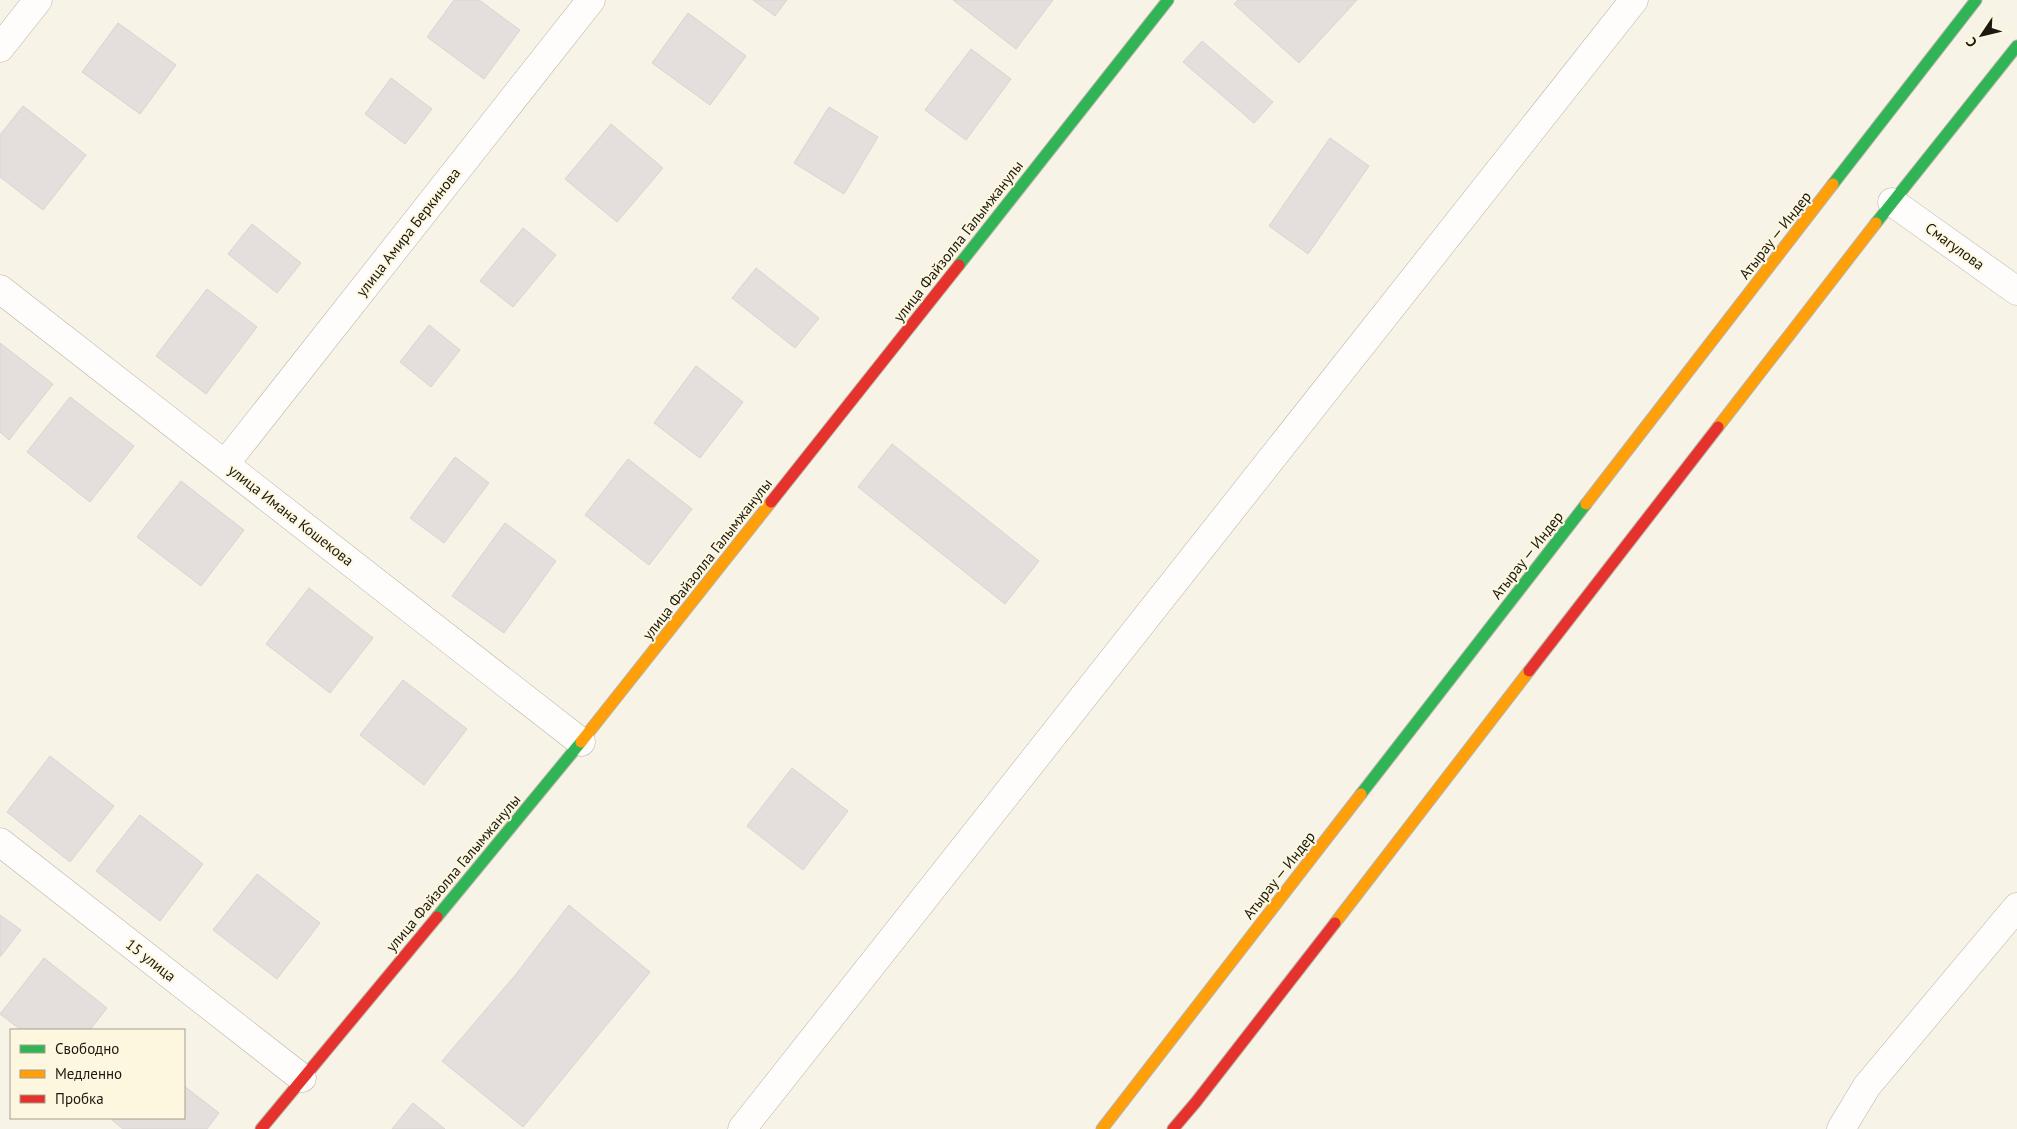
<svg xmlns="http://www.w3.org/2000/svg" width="2017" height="1129" viewBox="0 0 2017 1129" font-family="'PT Sans',sans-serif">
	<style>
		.building { fill: #e4dedc; stroke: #d9d4d2 }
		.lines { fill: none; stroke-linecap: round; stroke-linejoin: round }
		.street-casing { stroke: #b7b3a9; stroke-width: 29 }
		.fast-casing { stroke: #b7b3a9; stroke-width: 13 }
		.slow-casing { stroke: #b7b3a9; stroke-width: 13 }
		.jam-casing { stroke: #b7b3a9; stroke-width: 13 }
		.street { stroke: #fefdfb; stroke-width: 28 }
		.fast { stroke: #30b455; stroke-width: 11 }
		.slow { stroke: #ff9f0a; stroke-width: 11 }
		.jam { stroke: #e5322d; stroke-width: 11 }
		.labels { text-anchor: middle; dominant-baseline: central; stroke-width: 4; stroke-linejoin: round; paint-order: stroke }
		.street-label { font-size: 15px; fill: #1c1911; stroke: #fef7df }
	</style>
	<rect width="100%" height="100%" fill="#f7f3e6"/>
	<!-- building -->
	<g class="building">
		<path d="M454 0H479L520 30 484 79 427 37Z"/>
		<path d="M753 0H787L775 16Z"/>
		<path d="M953 0H1053L1016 49Z"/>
		<path d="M1238 0H1357L1299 63 1234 4Z"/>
		<path d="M688 13 746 56 710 105 652 63Z"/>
		<path d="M118 23 176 65 140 114 82 72Z"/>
		<path d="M1202 41 1273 102 1254 123 1183 62Z"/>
		<path d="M971 49 1011 79 966 140 925 110Z"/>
		<path d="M391 78 432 109 405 144 365 114Z"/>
		<path d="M23 106 86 155 43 210 0 177V135Z"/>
		<path d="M829 107 878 137 844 194 794 163Z"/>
		<path d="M611 124 663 168 617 222 565 179Z"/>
		<path d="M1330 138 1369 166 1308 254 1269 226Z"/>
		<path d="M252 224 301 263 277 293 228 254Z"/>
		<path d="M523 228 556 255 513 307 480 281Z"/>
		<path d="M756 268 819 318 795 348 732 298Z"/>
		<path d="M207 289 257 327 206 394 156 356Z"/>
		<path d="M429 325 460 350 431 387 400 362Z"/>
		<path d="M0 343 53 384 9 440 0 432Z"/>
		<path d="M696 366 743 402 700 458 654 423Z"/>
		<path d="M70 397 134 446 90 502 27 452Z"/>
		<path d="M892 444 1039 561 1005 604 858 487Z"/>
		<path d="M455 457 489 483 444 543 410 518Z"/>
		<path d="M628 459 692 509 649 565 585 515Z"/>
		<path d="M181 481 244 530 201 586 137 537Z"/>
		<path d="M505 523 556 561 504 633 452 596Z"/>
		<path d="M309 588 373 638 330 693 266 644Z"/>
		<path d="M403 680 467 729 424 785 360 735Z"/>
		<path d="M50 756 114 806 70 862 7 812Z"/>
		<path d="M792 768 848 811 803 870 747 826Z"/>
		<path d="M140 815 203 864 160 921 96 871Z"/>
		<path d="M257 874 320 923 277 979 213 930Z"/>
		<path d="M569 905 650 972 523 1127 442 1061 517 973Z"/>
		<path d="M0 915 21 930 0 957Z"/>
		<path d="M44 958 107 1008 90 1030H21L0 1014Z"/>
		<path d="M184 1086 219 1113 207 1129H123L112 1120 113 1118H184Z"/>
		<path d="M413 1103 445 1129H392Z"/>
	</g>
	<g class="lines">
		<defs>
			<g id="street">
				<path d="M0 48 38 0"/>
				<path d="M1892 202 2017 291"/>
				<path d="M0 289 581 742"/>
				<path d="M225 464 591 0"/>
				<path d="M0 842 302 1078"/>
				<path d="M742 1129 1634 0"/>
				<path d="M1841 1129 1867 1086 2017 907"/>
			</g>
			<g id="fast">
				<path d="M1833 184 1976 0"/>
				<path d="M1876 223 2017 46"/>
				<path d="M959 265 1168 0"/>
				<path d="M1361 794 1586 504"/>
				<path d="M437 917 581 742"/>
			</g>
			<g id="slow">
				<path d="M1718 427 1876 223"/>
				<path d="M1586 504 1833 184"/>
				<path d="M581 742 771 502"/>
				<path d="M1335 923 1529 671"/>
				<path d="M1102 1129 1361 794"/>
			</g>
			<g id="jam">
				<path d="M771 502 959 265"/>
				<path d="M1529 671 1718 427"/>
				<path d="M261 1129 437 917"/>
				<path d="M1173 1129 1196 1102 1335 923"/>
			</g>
		</defs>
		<!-- street casing -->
		<use href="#street" class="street-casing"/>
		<!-- fast casing -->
		<use href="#fast" class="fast-casing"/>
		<!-- slow casing -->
		<use href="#slow" class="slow-casing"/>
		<!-- jam casing -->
		<use href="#jam" class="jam-casing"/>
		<!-- street -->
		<use href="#street" class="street"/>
		<!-- fast -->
		<use href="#fast" class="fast"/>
		<!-- slow -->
		<use href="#slow" class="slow"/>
		<!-- jam -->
		<use href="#jam" class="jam"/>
	</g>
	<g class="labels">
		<!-- street labels -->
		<g class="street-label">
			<text transform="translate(408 232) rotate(-52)">улица Амира Беркинова</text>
			<text transform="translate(1775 235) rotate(-52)">Атырау — Индер</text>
			<text transform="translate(958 241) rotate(-52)">улица Файзолла Галымжанулы</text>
			<text transform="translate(1955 246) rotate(36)">Смагулова</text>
			<text transform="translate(291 515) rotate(38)">улица Имана Кошекова</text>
			<text transform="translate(1527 555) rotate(-52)">Атырау — Индер</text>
			<text transform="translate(707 559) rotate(-52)">улица Файзолла Галымжанулы</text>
			<text transform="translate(453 873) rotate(-50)">улица Файзолла Галымжанулы</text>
			<text transform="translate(1279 875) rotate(-52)">Атырау — Индер</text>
			<text transform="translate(151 960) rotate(38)">15 улица</text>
		</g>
	</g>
	<!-- legend -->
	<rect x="10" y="1029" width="175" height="90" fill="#fef7df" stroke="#a49e8d"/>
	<rect x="20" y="1045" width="25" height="8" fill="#30b455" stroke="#a49e8d"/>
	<text x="55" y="1054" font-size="15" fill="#1c1911">Свободно</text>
	<rect x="20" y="1070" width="25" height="8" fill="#ff9f0a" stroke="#a49e8d"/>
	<text x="55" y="1079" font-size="15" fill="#1c1911">Медленно</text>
	<rect x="20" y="1095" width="25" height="8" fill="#e5322d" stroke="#a49e8d"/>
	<text x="55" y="1104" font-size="15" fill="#1c1911">Пробка</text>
	<!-- north arrow -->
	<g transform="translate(1982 35) rotate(235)" stroke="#fef7df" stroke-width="4" paint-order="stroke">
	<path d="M0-4L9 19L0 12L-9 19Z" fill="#1c1911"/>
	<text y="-8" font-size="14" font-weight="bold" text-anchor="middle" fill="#1c1911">С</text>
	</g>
</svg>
